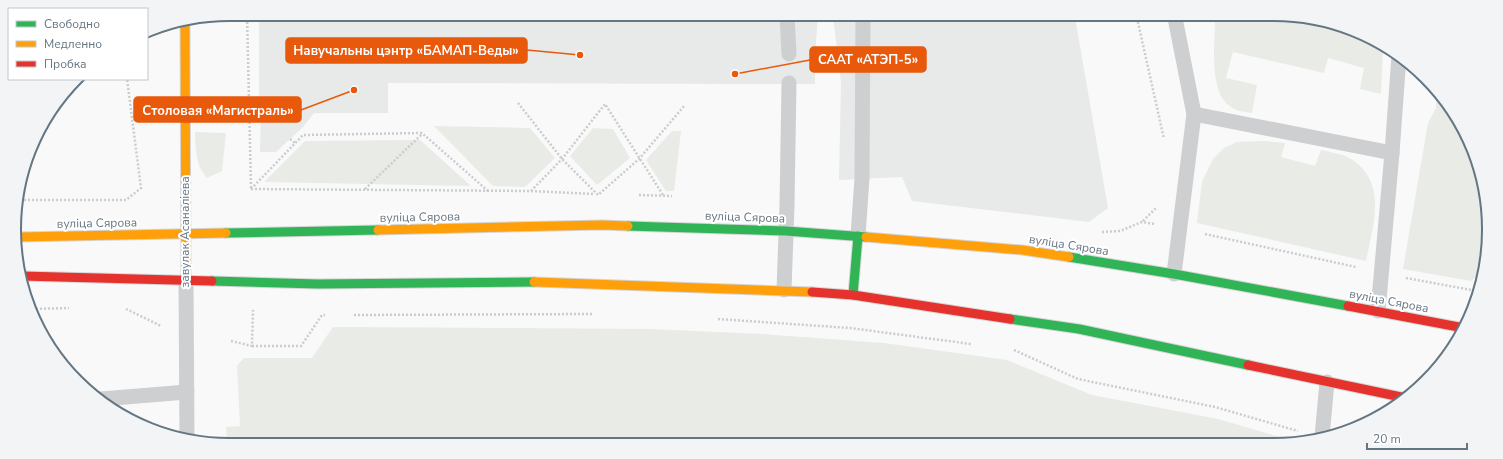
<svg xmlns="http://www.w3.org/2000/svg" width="1503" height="459" viewBox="0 0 1503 459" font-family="'Nunito Sans',sans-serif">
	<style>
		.built { fill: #e8e9e9 }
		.green { fill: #e8ebe6 }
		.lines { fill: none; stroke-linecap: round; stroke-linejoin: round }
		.fast-casing { stroke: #d5d6d7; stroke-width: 11 }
		.slow-casing { stroke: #d5d6d7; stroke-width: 11 }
		.jam-casing { stroke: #d5d6d7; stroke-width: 11 }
		.path { stroke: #cbcccd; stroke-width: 2.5; stroke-dasharray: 2 2; stroke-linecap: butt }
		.lane { stroke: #cecfd0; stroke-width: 15 }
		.fast { stroke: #30b455; stroke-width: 9 }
		.slow { stroke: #ff9f0a; stroke-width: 9 }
		.jam { stroke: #e5322d; stroke-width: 9 }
		.labels { text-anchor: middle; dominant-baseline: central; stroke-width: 4; stroke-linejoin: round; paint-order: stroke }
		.street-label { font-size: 12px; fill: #657683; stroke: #fff }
		.rim { fill: none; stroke: #657683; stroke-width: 2 }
		.leader { fill: none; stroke: #e8590c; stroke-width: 1.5 }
		.callout-dot { fill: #e8590c; stroke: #fff; stroke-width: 1.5 }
		.callout { fill: #e8590c; stroke: #e8590c; stroke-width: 1.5 }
		.callout-label { font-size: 13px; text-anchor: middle; font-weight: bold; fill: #fff }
	</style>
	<rect width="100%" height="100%" fill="#f9f9f9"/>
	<!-- built -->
	<g class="built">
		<path d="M259 14 818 16 815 54V84L388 83V113H314L303 127 276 152H260L261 112H259Z"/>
		<path d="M833 16 1075 17 1108 208 1089 222 912 201 902 177 839 180 841 83Z"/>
	</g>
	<!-- green -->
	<g class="green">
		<path d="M1215 18H1316L1383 46 1381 94 1360 89 1364 68 1328 58 1324 73 1233 52 1226 78 1257 85 1252 113C1246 112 1236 111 1231 107 1208 93 1215 42 1215 18Z"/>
		<path d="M1436 93 1453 110 1485 188V269L1471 281 1403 269 1428 123 1436 108Z"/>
		<path d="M434 126 530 128 555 158 525 187 493 186Z"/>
		<path d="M593 128 613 129 630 158 597 185 570 156Z"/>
		<path d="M672 131H681L674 191H666L646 160Z"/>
		<path d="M195 132 226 133 222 171 207 178C195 164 196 150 195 132Z"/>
		<path d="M420 140 471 186 264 182 305 141Z"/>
		<path d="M1264 141 1285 143 1281 157 1315 166 1321 150C1330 152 1343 154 1351 159 1388 182 1373 226 1366 261L1197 223 1202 182 1213 159 1224 148 1237 142Z"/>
		<path d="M333 327 650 329 762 334 884 343 1007 360 1092 395 1218 419 1300 443 227 441 226 427 240 426 237 366 244 358H312Z"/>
	</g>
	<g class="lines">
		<defs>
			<g id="fast">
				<path d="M628 226 786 231 866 237"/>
				<path d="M226 233 378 230"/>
				<path d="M1069 257 1174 274 1348 306"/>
				<path d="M212 281 318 284 534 282"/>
				<path d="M853 295 858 236"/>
				<path d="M1010 319 1079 329 1248 365"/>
			</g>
			<g id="slow">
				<path d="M185 23 186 280"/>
				<path d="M378 230 602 225 628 226"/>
				<path d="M18 237 226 233"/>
				<path d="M866 237 1022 250 1069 257"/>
				<path d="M534 282 812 292"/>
			</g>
			<g id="jam">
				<path d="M21 276 212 281"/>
				<path d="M812 292 853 295 1010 319"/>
				<path d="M1348 306 1464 328"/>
				<path d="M1248 365 1406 398"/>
			</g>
		</defs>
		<!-- fast casing -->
		<use href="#fast" class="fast-casing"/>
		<!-- slow casing -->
		<use href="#slow" class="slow-casing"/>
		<!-- jam casing -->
		<use href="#jam" class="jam-casing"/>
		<!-- path -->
		<g class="path">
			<path d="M247 14 251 188"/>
			<path d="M1137 18 1164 139"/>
			<path d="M518 103 562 159 598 195 639 159 685 105"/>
			<path d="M290 139 295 143"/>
			<path d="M251 189 531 191 594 194"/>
			<path d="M251 189 303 135 422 133 488 191"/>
			<path d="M365 189 422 134"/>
			<path d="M531 191 562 159 605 104 663 195"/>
			<path d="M639 195 672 196"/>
			<path d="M16 200H126L141 188 127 79"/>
			<path d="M1143 221 1156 208"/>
			<path d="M1102 232 1120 231 1142 222 1155 224"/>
			<path d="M1205 234 1356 267"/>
			<path d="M1406 278 1477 291"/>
			<path d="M32 309 69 308"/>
			<path d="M126 309 161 326"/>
			<path d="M354 315 593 314"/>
			<path d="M718 319 850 328 971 344"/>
			<path d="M231 341 252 346 253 310"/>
			<path d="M252 346H301L322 315H325"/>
			<path d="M1014 350 1078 379 1215 407 1298 431"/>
		</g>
		<!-- lane -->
		<g class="lane">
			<path d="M787 16 789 54"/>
			<path d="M1194 114 1392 153"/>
			<path d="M858 236 862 178 863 16"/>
			<path d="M1174 274 1194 114 1175 18"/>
			<path d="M186 280 187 441"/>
			<path d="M784 290 787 206 789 83"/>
			<path d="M1378 311 1392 153 1399 56"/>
			<path d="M101 399 187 392"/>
			<path d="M1322 437 1327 382"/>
		</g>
		<!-- fast -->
		<use href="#fast" class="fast"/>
		<!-- slow -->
		<use href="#slow" class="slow"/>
		<!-- jam -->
		<use href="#jam" class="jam"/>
	</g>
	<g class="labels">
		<!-- street labels -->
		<g class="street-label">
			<text transform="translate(420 217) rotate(-1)">вуліца Сярова</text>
			<text transform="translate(745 217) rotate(2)">вуліца Сярова</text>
			<text transform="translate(97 223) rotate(-1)">вуліца Сярова</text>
			<text transform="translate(185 232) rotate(-90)">завулак Асаналіева</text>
			<text transform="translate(1069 245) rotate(9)">вуліца Сярова</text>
			<text transform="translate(1389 301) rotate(11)">вуліца Сярова</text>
		</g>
	</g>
	<!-- crop -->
	<path d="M0 0H1503V459H0ZM229 21H1274A208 208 0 0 1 1482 229V230A208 208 0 0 1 1274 438H229A208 208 0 0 1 21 230V229A208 208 0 0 1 229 21Z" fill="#f3f4f5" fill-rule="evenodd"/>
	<path class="rim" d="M229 21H1274A208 208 0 0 1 1482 229V230A208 208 0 0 1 1274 438H229A208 208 0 0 1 21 230V229A208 208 0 0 1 229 21Z"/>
	<!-- callouts -->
	<path class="leader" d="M580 55L527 50M735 74L810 60M354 90L301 110"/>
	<g class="callout-dot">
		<circle cx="580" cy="55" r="4"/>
		<circle cx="735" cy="74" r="4"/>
		<circle cx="354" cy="90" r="4"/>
	</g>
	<g class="callout">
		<rect x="286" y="38" width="241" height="25" rx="4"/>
		<rect x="810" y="47" width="116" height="25" rx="4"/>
		<rect x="134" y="97" width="167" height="25" rx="4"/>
	</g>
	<g class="callout-label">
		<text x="406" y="55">Навучальны цэнтр «БАМАП-Веды»</text>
		<text x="868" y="64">СААТ «АТЭП-5»</text>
		<text x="218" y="115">Столовая «Магистраль»</text>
	</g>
	<!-- legend -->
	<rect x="8" y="8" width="140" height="72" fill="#ffffff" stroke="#c1c8cd"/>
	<rect x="16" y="21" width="20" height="6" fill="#30b455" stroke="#c1c8cd"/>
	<text x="44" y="28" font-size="12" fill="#657683">Свободно</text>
	<rect x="16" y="41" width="20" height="6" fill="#ff9f0a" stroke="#c1c8cd"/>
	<text x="44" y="48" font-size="12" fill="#657683">Медленно</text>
	<rect x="16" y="61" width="20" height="6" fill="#e5322d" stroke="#c1c8cd"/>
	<text x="44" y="68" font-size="12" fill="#657683">Пробка</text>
	<!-- scale -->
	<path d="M1367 443v6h100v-6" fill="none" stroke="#657683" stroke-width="2"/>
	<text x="1373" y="443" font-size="12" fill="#657683" stroke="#ffffff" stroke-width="3" paint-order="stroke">20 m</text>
</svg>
